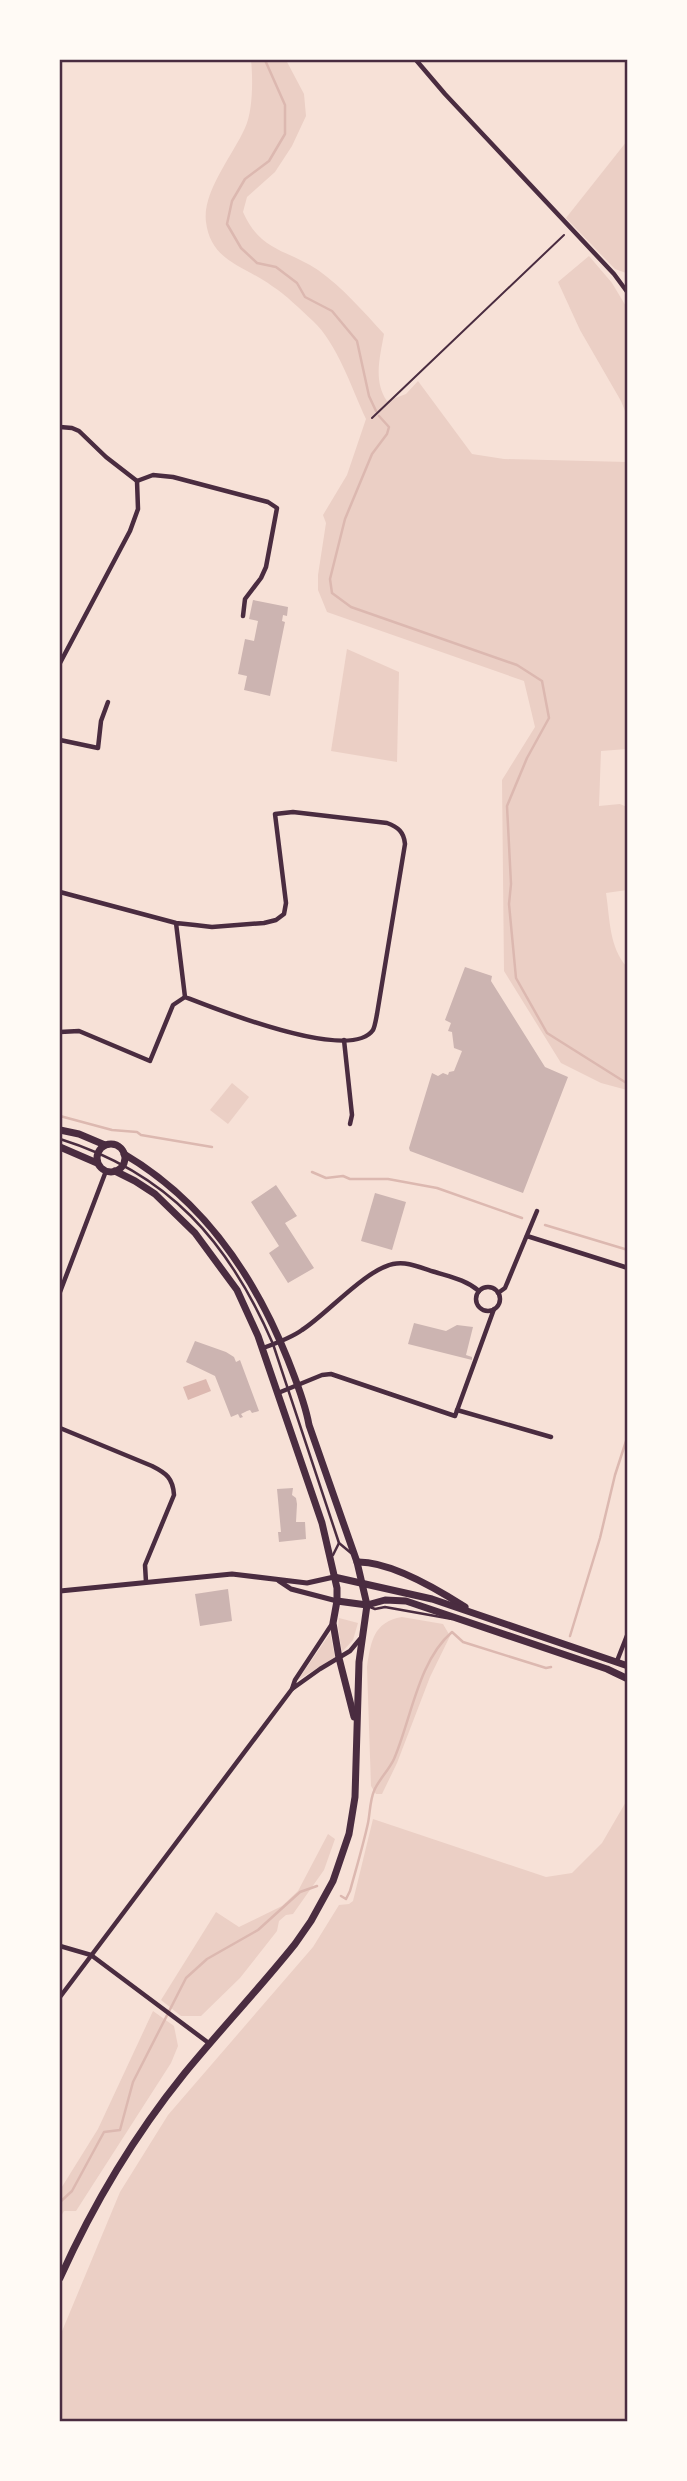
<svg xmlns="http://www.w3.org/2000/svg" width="687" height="2481" viewBox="0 0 687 2481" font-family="Montserrat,sans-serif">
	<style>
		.green { fill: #ebcfc5 }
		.water { fill: #dcb8b0 }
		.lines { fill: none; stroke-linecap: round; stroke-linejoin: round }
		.stream { stroke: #dcb8b0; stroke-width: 2.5 }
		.building { fill: #ccb4b1 }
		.path { stroke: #4a2c40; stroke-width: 2 }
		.service { stroke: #4a2c40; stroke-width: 2.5 }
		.minor { stroke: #4a2c40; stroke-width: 4.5 }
		.tertiary { stroke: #4a2c40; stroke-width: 5 }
		.primary { stroke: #4a2c40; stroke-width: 7 }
		.neatline { fill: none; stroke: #4a2c40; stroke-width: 2.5 }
	</style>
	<rect width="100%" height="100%" fill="#f7e1d7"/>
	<!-- green -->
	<g class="green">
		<path d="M251 60H286L304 94 306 116 292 146 275 172 247 197 243 212C260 251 286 249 318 270 343 288 363 311 384 334 380 357 373 381 387 401L406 394 418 381 472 454 504 459 627 462V749L601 751 599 806 620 804 627 807V890L606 893C610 919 609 947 627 967V1090L601 1083 561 1063 504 971 502 780 535 727 524 681 327 612 318 590V575L326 523 323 515 347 475 366 419C352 389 337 343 313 321 300 309 286 295 272 286 245 266 211 262 206 222 202 192 233 155 245 128 253 112 253 78 251 60Z"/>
		<path d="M627 141 628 273H626L615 269 566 218Z"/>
		<path d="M589 256 612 283 627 308V416L621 401 580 330 558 282Z"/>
		<path d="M347 649 399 672 397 762 331 751Z"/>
		<path d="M232 1083 249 1097 228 1124 210 1110Z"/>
		<path d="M402 1617 443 1624 450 1636 430 1677 397 1763 382 1794H376L371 1786 367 1667C371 1642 373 1622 402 1617Z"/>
		<path d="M339 1618 358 1623 353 1640 342 1652 338 1627Z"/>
		<path d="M330 1633 335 1657 298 1680 329 1635Z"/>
		<path d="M627 1800V2421H60V2336L120 2192 168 2115 313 1947 339 1905 349 1904 353 1901 373 1819 546 1877 572 1873 602 1843Z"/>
		<path d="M328 1834 335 1839 324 1870 293 1914 286 1915 279 1921 277 1931 240 1978 201 2016H181L161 2000 216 1912 239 1927 282 1906 298 1891Z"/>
		<path d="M153 2011 174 2026 178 2046 171 2063 76 2211H64L60 2218V2190L98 2129Z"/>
	</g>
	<!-- water -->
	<path class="water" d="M206 1379 211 1391 188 1400 183 1387Z"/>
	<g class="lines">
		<!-- stream -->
		<g class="stream">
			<path d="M265 60 285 105V134L269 161 245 179 232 201 227 224 241 248 257 263 276 267 297 283 305 297 332 311 357 341 369 396 376 411"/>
			<path d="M379 416 389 427 387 434 372 454 345 519 330 579 332 593 351 607 517 665 542 681 549 718 527 758 507 806 511 884 509 904 516 978 547 1033 628 1084"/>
			<path d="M60 1116 112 1130 137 1132 141 1135 212 1147"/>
			<path d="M312 1172 326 1178 343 1176 350 1179H388L437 1188 522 1218"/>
			<path d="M545 1225 628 1250"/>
			<path d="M570 1636 600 1538 615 1475 628 1435"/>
			<path d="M341 1896 346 1899 350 1891C356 1869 363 1846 368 1823 370 1813 370 1800 374 1791 377 1782 389 1770 394 1759 411 1720 418 1661 452 1632L463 1642 546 1668 551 1667"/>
			<path d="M60 2202 72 2191 104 2132 120 2130 133 2082 186 1978 207 1959 258 1930 300 1892 317 1886"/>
		</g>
	</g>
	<!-- building -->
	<g class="building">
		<path d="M253 600 288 607 287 616 283 615 282 621 285 622 270 696 244 690 247 676 238 674 245 639 254 641 258 621 249 619Z"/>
		<path d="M465 967 492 976 491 981 545 1067 568 1077 523 1193 410 1151 409 1148 432 1073 438 1076 443 1073 448 1075 449 1072 454 1071 462 1051 454 1048 452 1032 448 1031 451 1023 445 1020Z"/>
		<path d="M276 1185 297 1216 285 1223 314 1268 288 1283 269 1253 279 1246 251 1202Z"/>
		<path d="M375 1193 406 1202 392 1250 361 1241Z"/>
		<path d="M414 1323 446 1331 457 1325 473 1327 466 1355 472 1357V1360L408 1344Z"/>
		<path d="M195 1341 226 1352 234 1357 236 1362 240 1360 259 1411 252 1413 250 1410 247 1411 241 1414 243 1417 240 1418 238 1414 231 1417 215 1376 186 1362Z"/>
		<path d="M293 1488 292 1495 296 1498 297 1504 296 1522H305L306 1539 279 1542 278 1532H281L277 1489Z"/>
		<path d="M228 1589 232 1621 200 1626 195 1594Z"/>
	</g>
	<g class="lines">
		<!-- path -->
		<path class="path" d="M372 418 564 235"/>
		<!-- service -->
		<g class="service">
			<path d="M60 1139C169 1173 229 1242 273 1344L339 1543 351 1553"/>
			<path d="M333 1555 339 1543"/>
			<path d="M370 1607 375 1609 385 1607 452 1619"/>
		</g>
		<!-- minor -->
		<g class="minor">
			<path d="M416 60 445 94 614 274 628 293"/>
			<path d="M60 427 72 428 79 431 106 457 137 481 153 475 173 477 268 502 277 508 266 567 261 578 245 599 243 616"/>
			<path d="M60 663 130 531 138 509 137 481"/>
			<path d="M60 740 98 748 101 721 108 702"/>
			<path d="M60 892 176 923 195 925 212 927 264 923 276 920 284 914 286 903 275 814 293 812 387 823C398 827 404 832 405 844L377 1014C376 1019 375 1026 373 1030 350 1063 216 1009 185 997L176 923"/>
			<path d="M60 1032 79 1031 150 1061 173 1005 185 997"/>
			<path d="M344 1040 352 1115 350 1124"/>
			<path d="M527 1236 628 1268"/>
			<circle cx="488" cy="1299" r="12"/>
			<path d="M60 1292 106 1171"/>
			<path d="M498 1293 505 1288 537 1211"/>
			<path d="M263 1348C277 1343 291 1338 302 1330 327 1314 365 1270 393 1264 408 1261 421 1268 435 1272 451 1277 466 1280 479 1291"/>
			<path d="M278 1393 322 1375 331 1374 455 1416 494 1309"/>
			<path d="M457 1410 551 1437"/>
			<path d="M60 1428 152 1466C166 1473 173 1478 174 1495L145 1565 146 1582"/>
			<path d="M332 1624 295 1680 292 1689 320 1669 350 1651 360 1639"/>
			<path d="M617 1661 628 1633"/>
			<path d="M60 1946 91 1955 210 2044"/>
			<path d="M60 1997 292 1689"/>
		</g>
		<!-- tertiary -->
		<g class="tertiary">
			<path d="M279 1581 291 1589 337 1601"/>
			<path d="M60 1591 232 1574 307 1583 334 1577"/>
		</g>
		<!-- primary -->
		<g class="primary">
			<path d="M60 1130 79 1134 105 1145"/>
			<circle cx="111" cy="1158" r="14"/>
			<path d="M60 1147 97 1163"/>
			<path d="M115 1171 135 1181 155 1194 195 1233 237 1290 258 1336 322 1523 337 1588V1601L333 1623 339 1658 354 1717"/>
			<path d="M357 1562C390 1561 437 1589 465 1607"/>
			<path d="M334 1577 432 1599 628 1666"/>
			<path d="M337 1601 367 1605 385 1600 406 1601 607 1669 628 1679"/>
			<path d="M60 2278C93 2205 134 2136 184 2074 220 2030 259 1989 295 1944L311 1921 333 1881 349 1834 355 1797 359 1662 367 1605 357 1562 309 1425C305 1402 296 1381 288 1360 254 1275 204 1201 124 1154"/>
		</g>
	</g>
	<!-- border -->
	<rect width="687" height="2481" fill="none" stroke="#fffaf5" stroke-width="122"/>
	<rect x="61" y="61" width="565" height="2359" class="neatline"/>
</svg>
